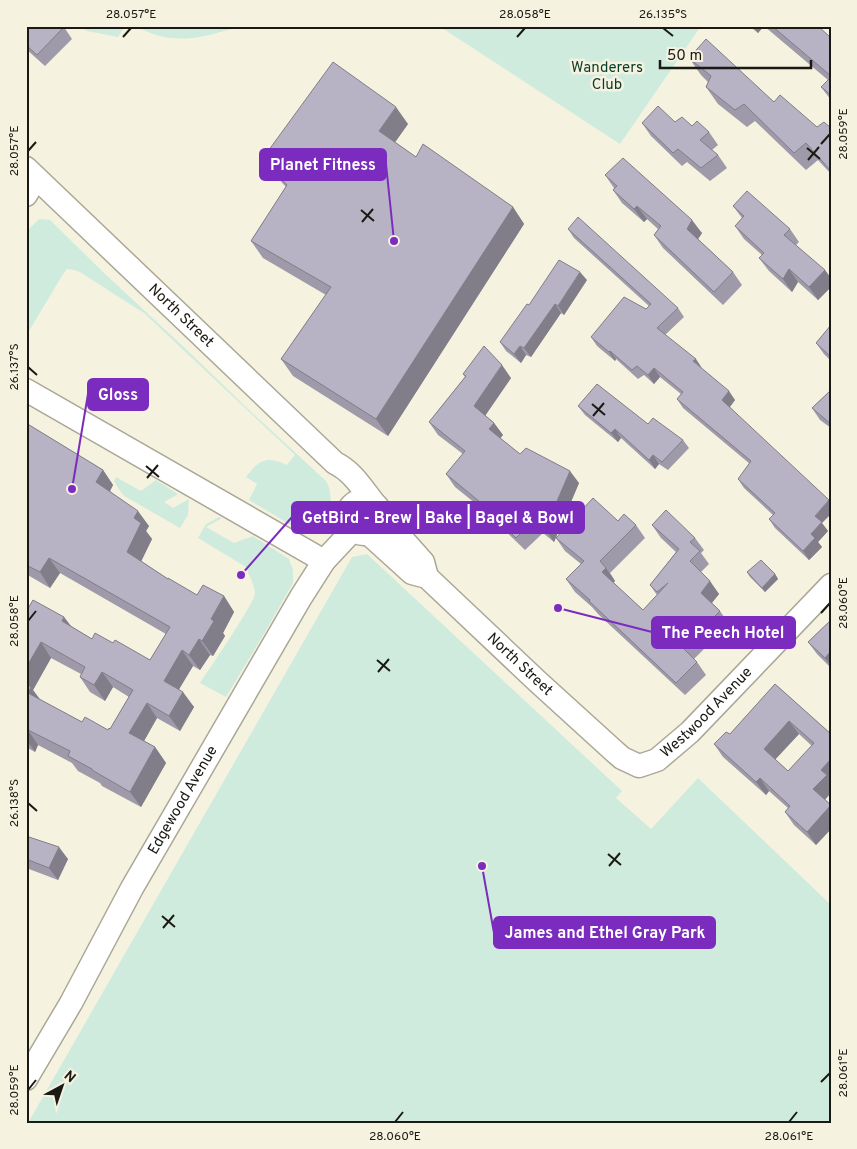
<svg xmlns="http://www.w3.org/2000/svg" width="857" height="1149" viewBox="0 0 857 1149" font-family="Overpass,sans-serif">
	<style>
		.green { fill: #cfebdd }
		.lines { fill: none; stroke-linecap: round; stroke-linejoin: round }
		.minor-casing { stroke: #aba796; stroke-width: 25 }
		.minor { stroke: #fff; stroke-width: 22 }
		.wall { fill: #9e9aa9; fill-rule: evenodd }
		.shaded-wall { fill: #817d89 }
		.building { fill: #b8b3c4; stroke: #817d89; fill-rule: evenodd }
		.ticks { fill: none; stroke: #1a1913; stroke-width: 2 }
		.labels { text-anchor: middle; dominant-baseline: central; stroke-width: 5; stroke-linejoin: round; paint-order: stroke }
		.park-label { font-size: 15px; fill: #073e2a; stroke: #f6f2e0 }
		.street-label { font-size: 15px; fill: #1a1913; stroke: #f6f2e0 }
		.leader { fill: none; stroke: #7b2cbf; stroke-width: 2 }
		.callout-dot { fill: #7b2cbf; stroke: #f6f2e0; stroke-width: 2 }
		.callout { fill: #7b2cbf; stroke: #7b2cbf; stroke-width: 2 }
		.callout-label { font-size: 16px; text-anchor: middle; font-weight: bold; fill: #fff }
		.neatline { fill: none; stroke: #1a1913; stroke-width: 2 }
		.ticks-label { font-size: 12px; text-anchor: middle; fill: #1a1913 }
	</style>
	<rect width="100%" height="100%" fill="#f6f2e0"/>
	<!-- green -->
	<g class="green">
		<path d="M80 26H125L118 37 87 31Z"/>
		<path d="M134 26H241C214 34 189 43 160 36 151 34 143 29 134 26Z"/>
		<path d="M439 26H701L620 144Z"/>
		<path d="M39 219 50 220 104 273 188 351 248 409 326 481C328 485 330 489 330 493 334 512 323 530 304 533L249 500 257 484 246 477C259 460 266 455 287 465L295 455 144 313 136 308 80 272 74 270 67 269 63 274 26 336V232Z"/>
		<path d="M116 477 141 491 156 480 178 494 164 502 173 508 189 499 188 515 180 528 126 497C120 493 118 487 114 481Z"/>
		<path d="M219 517 222 518 206 527 234 543 253 536 289 559 293 570V583L261 639 226 697 200 683C208 671 256 601 255 593 254 584 249 575 246 567L198 538 206 524Z"/>
		<path d="M367 554 622 791 616 798 651 829 698 778 831 905V1123H28L352 557Z"/>
	</g>
	<g class="lines">
		<defs>
			<g id="minor">
				<path id="s1" d="M26 168 335 463C352 471 362 488 374 503"/>
				<path d="M26 195 36 178"/>
				<path d="M26 390 324 561"/>
				<circle cx="364" cy="517" r="17"/>
				<path d="M382 516 423 562 427 577"/>
				<path id="s2" d="M369 534 412 573 427 577 537 681 614 751 622 758 639 766 657 760 690 732 831 585"/>
				<path id="s3" d="M26 1079 71 1003 132 888 301 597 324 561 353 530"/>
			</g>
		</defs>
		<!-- minor casing -->
		<use href="#minor" class="minor-casing"/>
		<!-- minor -->
		<use href="#minor" class="minor"/>
	</g>
	<!-- wall -->
	<g class="wall">
		<path d="M26 26 64 27 72 39 45 66 26 49Z"/>
		<path d="M749 26H818L831 38V100L821 87 828 80 764 26 758 33Z"/>
		<path d="M689 58 774 102 817 127 831 128V174L818 160 806 170 755 121 747 127 718 104 706 87 708 82 701 75Z"/>
		<path d="M675 122 692 126 709 132 718 145 712 150 718 155 727 168 710 181 687 162 682 166 651 136 642 123Z"/>
		<path d="M408 124 395 142 416 157 513 207 524 224 388 436 293 376 281 359 326 295 263 258 251 241 286 187 275 175 263 158Z"/>
		<path d="M605 175 702 233 698 239 733 272 742 285 723 305 663 248 654 235 658 229 647 219 644 222 622 203 613 190 614 188Z"/>
		<path d="M733 206 790 229 799 242 796 245 831 278V287L818 300 798 282 792 292 769 271 759 258 762 255 744 239 735 226 742 218Z"/>
		<path d="M568 229 678 308 684 317 665 335 735 400 730 407 828 531 818 542 822 547 809 560 775 528 769 519 773 515 744 488 738 479 750 464 683 408 677 399 681 394 660 377 654 384 644 375 638 379 616 359 615 361 597 346 591 337 646 309 649 306 574 238Z"/>
		<path d="M587 280 564 315 561 313 531 357 526 355 521 363 506 351 500 342 529 305Z"/>
		<path d="M831 325V361L824 354 816 343Z"/>
		<path d="M463 374 511 378 485 415 494 423 503 435 500 438 520 454 579 483 554 542 543 533 525 550 494 520 491 516 455 487 446 474 463 454 438 435 429 422 465 377Z"/>
		<path d="M831 390V428L820 420 812 408Z"/>
		<path d="M578 406 648 424 683 440 689 448 668 470 659 464 655 469 621 438 618 442 585 415Z"/>
		<path d="M26 423 103 470 113 485 110 491 149 526 146 531 152 539 141 561 168 579 197 595 224 596 234 612 223 633 225 636 213 656 210 655 200 670 193 666 179 689 194 707 180 731 157 718 144 741 155 747 166 763 141 807 102 786 100 783 78 771 72 763 38 745 35 752 26 747V612L64 617 71 626 92 639 113 643 150 660 166 634 60 573 50 588 26 574ZM51 658 81 674 80 677 90 692 105 701 113 687 129 697 110 729 108 730 82 722 40 700 33 690Z"/>
		<path d="M618 521 636 525 645 538 610 573 615 581 613 583 643 610 657 595 650 585 676 552 661 538 652 525 695 538 704 550 701 553 709 564 701 572 719 594 712 603 720 611 729 624 694 659 697 662 706 675 685 695 598 614 592 607 575 592 566 579 581 564 565 551 556 538Z"/>
		<path d="M747 572 775 574 778 579 765 592 750 577Z"/>
		<path d="M831 620V668L817 654 808 642Z"/>
		<path d="M775 684 831 734 825 800 831 805V829L816 845 794 825 785 812 788 808 769 791 766 795 723 757 714 744 730 734ZM799 734 812 746 788 771 775 759Z"/>
		<path d="M26 836 68 859 58 880 29 869 26 876Z"/>
	</g>
	<!-- shaded-wall -->
	<g class="shaded-wall">
		<path d="M753 26H764L758 33Z"/>
		<path d="M396 107 408 124 391 148 379 131Z"/>
		<path d="M637 206 647 219 644 222 634 209Z"/>
		<path d="M513 207 524 224 388 436 376 419Z"/>
		<path d="M692 220 702 233 696 242 687 229Z"/>
		<path d="M789 269 798 282 792 292 783 279Z"/>
		<path d="M825 270 831 278V287L818 300 809 287Z"/>
		<path d="M580 272 587 280 564 315 558 306Z"/>
		<path d="M555 304 561 313 531 357 524 348Z"/>
		<path d="M520 346 526 355 521 363 514 354Z"/>
		<path d="M610 351 616 359 615 361 609 352Z"/>
		<path d="M696 359 702 368 693 361Z"/>
		<path d="M502 365 511 378 483 419 474 406Z"/>
		<path d="M654 368 660 377 654 384 648 375Z"/>
		<path d="M729 391 735 400 728 409 722 400Z"/>
		<path d="M494 423 503 435 497 442 489 429Z"/>
		<path d="M615 429 621 438 618 442 611 433Z"/>
		<path d="M653 455 659 464 655 469 649 460Z"/>
		<path d="M103 470 113 485 107 497 96 482Z"/>
		<path d="M570 471 579 483 554 542 545 529Z"/>
		<path d="M829 500 831 503V514L822 523 828 531 818 542 822 547 809 560 803 551 811 534 815 516Z"/>
		<path d="M138 511 149 526 146 531 152 539 138 568 127 552 134 518Z"/>
		<path d="M49 558 60 573 50 588 40 572Z"/>
		<path d="M606 568 615 581 611 585 602 572Z"/>
		<path d="M775 574 778 579 765 592 762 588Z"/>
		<path d="M710 581 719 594 710 605 701 593Z"/>
		<path d="M224 596 234 612 223 633 225 636 213 656 202 641 211 619Z"/>
		<path d="M64 617 75 632 62 621Z"/>
		<path d="M199 639 210 655 200 670 189 655Z"/>
		<path d="M41 642 51 658 33 690 42 702 39 709 26 690V668Z"/>
		<path d="M182 650 193 666 175 696 164 681Z"/>
		<path d="M831 651V666L825 658Z"/>
		<path d="M102 672 113 687 105 701 94 685Z"/>
		<path d="M183 692 194 707 180 731 169 716Z"/>
		<path d="M147 703 157 718 140 748 129 733Z"/>
		<path d="M789 721 799 734 773 762 764 749Z"/>
		<path d="M28 730 38 745 35 752 26 739V732Z"/>
		<path d="M155 747 166 763 141 807 130 792Z"/>
		<path d="M831 759V793L823 802 813 789 821 770Z"/>
		<path d="M760 778 769 791 766 795 756 782Z"/>
		<path d="M831 805V829L816 845 807 832Z"/>
		<path d="M59 847 68 859 58 880 49 868Z"/>
		<path d="M26 865 29 869 26 876Z"/>
	</g>
	<!-- building -->
	<g class="building">
		<path d="M26 26H63L64 27 37 55 26 45Z"/>
		<path d="M772 26H818L831 38V76Z"/>
		<path d="M706 39 774 102 780 95 817 127 824 122 831 128V171L806 143 794 153 744 104 735 110 706 87 711 76 689 58Z"/>
		<path d="M333 62 396 107 379 131 416 157 423 144 513 207 376 419 281 359 331 287 251 241 287 185 263 158Z"/>
		<path d="M831 77V95L821 87Z"/>
		<path d="M658 106 675 122 682 117 692 126 697 121 709 132 700 140 718 155 701 168 678 149 673 153 642 123Z"/>
		<path d="M623 158 692 220 687 229 733 272 714 292 654 235 661 226 637 206 634 209 613 190 617 186 605 175Z"/>
		<path d="M747 191 790 229 784 235 825 270 809 287 789 269 783 279 759 258 764 253 735 226 744 216 733 206Z"/>
		<path d="M578 217 678 308 657 328 696 359 693 361 729 391 722 400 829 500 815 516 822 522 811 534 815 538 803 551 769 519 775 513 738 479 751 461 677 399 683 392 654 368 648 375 637 366 632 370 610 351 609 352 591 337 624 297 646 309 651 304 568 229Z"/>
		<path d="M559 260 580 272 558 306 555 304 524 348 520 346 514 354 500 342 527 304 529 305Z"/>
		<path d="M831 325V357L816 343Z"/>
		<path d="M484 346 502 365 474 406 494 423 489 429 520 454 526 448 570 471 545 529 534 520 516 538 485 508 486 507 446 474 465 451 429 422 466 376 463 374Z"/>
		<path d="M597 384 648 424 653 418 683 440 662 462 653 455 649 460 615 429 611 433 578 406Z"/>
		<path d="M831 390V424L812 408Z"/>
		<path d="M26 423 103 470 96 482 138 511 134 518 141 523 127 552 168 579V578L197 595 203 585 224 596 211 619 214 621 202 641 199 639 189 655 182 650 164 681 183 692 169 716 147 703 129 733 155 747 130 792 92 770V769L68 756 70 751 28 730 26 732V684L31 687 28 693 82 722 85 717 108 730 109 728 110 729 133 690 102 672 94 685 80 677 85 667 41 642 26 668V612L33 600 64 617 62 621 92 639 95 633 113 643 115 640 150 660 170 627 49 558 40 572 26 565Z"/>
		<path d="M593 498 618 521 624 514 636 525 600 561 606 568 602 572 643 610 668 583 657 592 650 585 679 549 652 525 666 510 695 538 690 542 700 551 690 561 710 581 701 593 720 611 683 648 697 662 676 683 589 601 590 600 566 579 584 561 556 538Z"/>
		<path d="M761 560 775 574 762 588 747 572Z"/>
		<path d="M831 620V651L825 658 808 642Z"/>
		<path d="M775 684 831 734V759L821 770 827 775 813 789 831 805 807 832 785 812 790 806 760 778 756 782 714 744 726 732 730 734ZM789 721 814 743 788 771 764 749Z"/>
		<path d="M26 836 59 847 49 868 26 859Z"/>
	</g>
	<!-- ticks -->
	<path class="ticks" d="M663 28 673 36M123 37 131 28M517 37 525 28M821 144 830 134M807 148 820 159M28 151 36 142M808 160 819 147M361 210 374 221M362 222 373 209M28 367 37 375M592 404 605 415M593 416 604 403M146 466 159 477M147 478 158 465M821 613 830 603M28 621 36 611M377 660 390 671M378 672 389 659M28 803 37 811M608 854 621 865M609 866 620 853M162 916 175 927M163 928 174 915M821 1082 830 1073M28 1090 36 1080M395 1122 403 1112M789 1122 797 1112"/>
	<g class="labels">
		<!-- park labels -->
		<g class="park-label">
			<text x="607" y="68">Wanderers<tspan x="607" dy="17">Club</tspan></text>
		</g>
		<!-- street labels -->
		<g class="street-label">
			<text stroke="none"><textPath href="#s1" startOffset="214">North Street</textPath></text>
			<text stroke="none"><textPath href="#s2" startOffset="201">North Street</textPath></text>
			<text stroke="none"><textPath href="#s2" startOffset="446">Westwood Avenue</textPath></text>
			<text stroke="none"><textPath href="#s3" startOffset="320">Edgewood Avenue</textPath></text>
		</g>
	</g>
	<!-- callouts -->
	<path class="leader" d="M394 241L386 164M72 489L88 394M241 575L292 517M558 608L652 632M482 866L494 933"/>
	<g class="callout-dot">
		<circle cx="394" cy="241" r="5"/>
		<circle cx="72" cy="489" r="5"/>
		<circle cx="241" cy="575" r="5"/>
		<circle cx="558" cy="608" r="5"/>
		<circle cx="482" cy="866" r="5"/>
	</g>
	<g class="callout">
		<rect x="260" y="149" width="126" height="31" rx="5"/>
		<rect x="88" y="379" width="60" height="31" rx="5"/>
		<rect x="292" y="502" width="292" height="31" rx="5"/>
		<rect x="652" y="617" width="143" height="31" rx="5"/>
		<rect x="494" y="917" width="221" height="31" rx="5"/>
	</g>
	<g class="callout-label">
		<text x="323" y="170">Planet Fitness</text>
		<text x="118" y="400">Gloss</text>
		<text x="438" y="523">GetBird - Brew | Bake | Bagel &amp; Bowl</text>
		<text x="723" y="638">The Peech Hotel</text>
		<text x="605" y="938">James and Ethel Gray Park</text>
	</g>
	<!-- border -->
	<rect width="857" height="1149" fill="none" stroke="#f6f2e0" stroke-width="55"/>
	<!-- north arrow -->
	<g transform="translate(62 1086) rotate(40)" stroke="#f6f2e0" stroke-width="4" paint-order="stroke">
	<path d="M0-4L9 19L0 12L-9 19Z" fill="#1a1913"/>
	<text y="-8" font-size="14" font-weight="bold" text-anchor="middle" fill="#1a1913">N</text>
	</g>
	<!-- scale -->
	<path d="M660 60v8h151v-8" fill="none" stroke="#1a1913" stroke-width="2.5"/>
	<text x="667" y="60" font-size="15" fill="#1a1913" stroke="#f6f2e0" stroke-width="4" paint-order="stroke">50 m</text>
	<rect x="28" y="28" width="802" height="1094" class="neatline"/>
	<g class="ticks-label">
		<text x="131" y="18">28.057°E</text>
		<text x="525" y="18">28.058°E</text>
		<text x="663" y="18">26.135°S</text>
		<text transform="translate(843 134) rotate(-90)" y="4">28.059°E</text>
		<text transform="translate(14 151) rotate(-90)" y="4">28.057°E</text>
		<text transform="translate(14 367) rotate(-90)" y="4">26.137°S</text>
		<text transform="translate(843 603) rotate(-90)" y="4">28.060°E</text>
		<text transform="translate(14 621) rotate(-90)" y="4">28.058°E</text>
		<text transform="translate(14 803) rotate(-90)" y="4">26.138°S</text>
		<text transform="translate(843 1073) rotate(-90)" y="4">28.061°E</text>
		<text transform="translate(14 1090) rotate(-90)" y="4">28.059°E</text>
		<text x="395" y="1140">28.060°E</text>
		<text x="789" y="1140">28.061°E</text>
	</g>
</svg>
